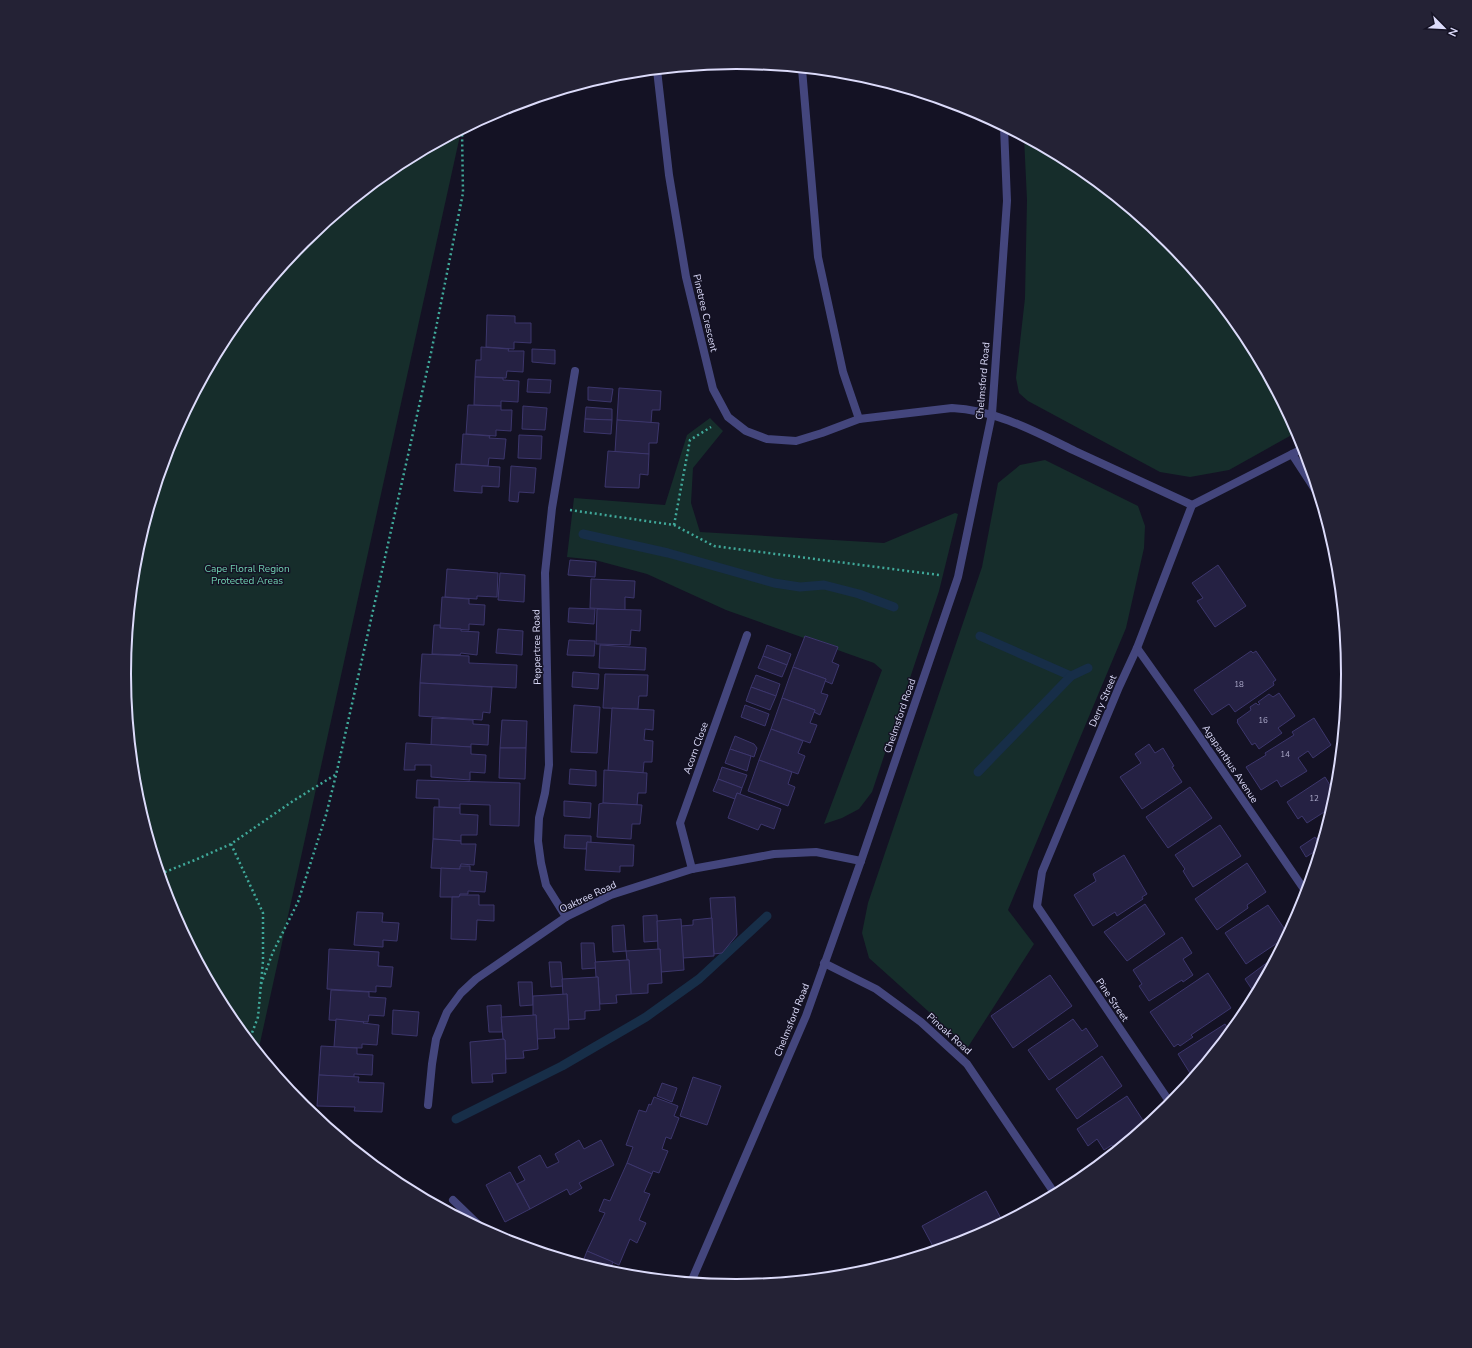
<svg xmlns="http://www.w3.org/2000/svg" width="1472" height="1348" viewBox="0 0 1472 1348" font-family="'Nunito Sans',sans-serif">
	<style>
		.green { fill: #162d2b }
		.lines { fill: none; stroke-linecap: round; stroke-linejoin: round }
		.stream { stroke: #172e48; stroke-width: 9 }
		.building { fill: #252143; stroke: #3c366c }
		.path { stroke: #40a99a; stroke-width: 2.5; stroke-dasharray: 2 3; stroke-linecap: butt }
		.street { stroke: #44467d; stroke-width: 8 }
		.labels { text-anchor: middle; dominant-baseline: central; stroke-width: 3; stroke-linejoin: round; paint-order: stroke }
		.number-label { font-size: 8px; fill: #aeaccc }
		.street-label { font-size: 10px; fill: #dcdbfa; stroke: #141224 }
		.park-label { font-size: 10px; fill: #70d1b1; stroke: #141224 }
		.rim { fill: none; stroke: #dcdbfa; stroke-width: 2 }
	</style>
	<rect width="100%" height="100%" fill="#141224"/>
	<!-- green -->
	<g class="green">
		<path d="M461 131 258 1052 227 1014 171 908 136 793 124 674 136 554 171 440 227 334 303 241 396 165Z"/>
		<path d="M1024 137 1076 165 1169 241 1245 334 1297 432 1229 470 1190 477 1160 472 1028 401 1019 393 1016 378 1025 298 1027 200Z"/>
		<path d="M710 418 723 431 693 468 691 503 700 532 884 543 955 513 958 514 939 591 872 792 859 809 842 818 824 824 882 670 874 663 726 610 647 574 595 560 567 557 574 498 665 505 687 435Z"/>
		<path d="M1045 460 1138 506 1145 526 1144 548 1126 628 1008 910 1034 944 968 1047 869 958 862 933 868 903 982 567 998 483 1020 465Z"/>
	</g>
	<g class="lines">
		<!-- stream -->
		<g class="stream">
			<path d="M583 534 668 553 774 583 800 587 824 585 859 594 894 607"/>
			<path d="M980 636 1071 676"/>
			<path d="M978 772 1071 676 1088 668"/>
			<path d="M456 1119 562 1066 646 1017 699 979 767 916"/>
		</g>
	</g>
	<!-- building -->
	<g class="building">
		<path d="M487 315 515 316V323H531V343L514 342V349L486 347Z"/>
		<path d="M481 347 509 349 508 351H524L523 372 507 371 506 378 475 377 476 360H481Z"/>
		<path d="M532 349 555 350V364L532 362Z"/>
		<path d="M475 377 503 378V380L519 381 518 402 501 401V406L474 405Z"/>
		<path d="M528 379 551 380 550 393 527 392Z"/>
		<path d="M588 387 613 389 611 402 588 400Z"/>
		<path d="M619 388 661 391 660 410H652L651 423 617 420Z"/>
		<path d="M468 405 501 406V410H512L511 431 496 430V436L466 434Z"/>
		<path d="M523 406 547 408 545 430 522 429Z"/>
		<path d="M586 407 612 409V420L585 419Z"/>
		<path d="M585 419 612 420 611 434 584 432Z"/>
		<path d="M617 420 659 423 657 443H649V454L615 452Z"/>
		<path d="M463 434 490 436 489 438 506 439 504 459 489 458 488 466 461 464Z"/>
		<path d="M519 435 542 436 541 459 518 458Z"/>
		<path d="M608 451 649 454 648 475 640 474 639 488 605 487Z"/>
		<path d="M456 464 500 467 499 487 482 486V493L454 491Z"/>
		<path d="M511 466 536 468 534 493 519 492 518 502 509 501Z"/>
		<path d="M570 560 596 562 595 577 568 575Z"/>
		<path d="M1218 565 1246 606 1215 627 1197 601 1203 598 1192 583Z"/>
		<path d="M447 569 498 573 497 597 477 596V599L445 597Z"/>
		<path d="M500 573 525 575 524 602 498 600Z"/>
		<path d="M591 579 635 581 634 598 625 597V610L590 608Z"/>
		<path d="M442 597 469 599V604L485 605 484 625 469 624V630L440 628Z"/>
		<path d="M569 608 595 609 594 624 568 622Z"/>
		<path d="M597 609 641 610 640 631 631 630 630 645 596 644Z"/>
		<path d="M434 625H440V628L461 629V631L479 632 477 655 461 653 460 655 432 654Z"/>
		<path d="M498 629 523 631 522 655 496 653Z"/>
		<path d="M805 636 838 647 832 662 839 665 832 684 825 681 826 679 793 667Z"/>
		<path d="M569 640 595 641 594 656 567 655Z"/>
		<path d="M600 645 646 648 645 670 599 668Z"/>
		<path d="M767 645 791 654 787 665 763 656Z"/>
		<path d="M1251 651 1253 653 1256 651 1276 680 1273 682 1274 685 1235 712 1229 704 1212 715 1194 690Z"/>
		<path d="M422 654 469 656V663L517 665 516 688 420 683Z"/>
		<path d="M763 656 787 665 782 677 758 668Z"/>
		<path d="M793 667 826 679 821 693 828 695 820 715 814 712 815 710 782 698Z"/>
		<path d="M573 672 599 674 598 689 572 687Z"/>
		<path d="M605 674 648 675 647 696H639L638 709 603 708Z"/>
		<path d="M756 675 780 684 776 696 751 687Z"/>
		<path d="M420 683 492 687 490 713 483 712 482 720 419 716Z"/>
		<path d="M751 687 776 696 770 710 746 701Z"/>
		<path d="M1279 693 1295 716 1278 728 1282 733 1259 749 1255 743 1252 745 1237 722 1238 721 1237 720 1251 710 1250 707 1256 703 1258 705 1260 704 1258 702 1269 694 1273 697Z"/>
		<path d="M782 698 815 710 810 723 817 725 810 743 771 729Z"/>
		<path d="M574 705 600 707 597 753 571 752Z"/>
		<path d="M745 705 769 714 765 726 741 717Z"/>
		<path d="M612 708 654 710 653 730 645 729 644 740 653 741 652 762H644L643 773 608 771Z"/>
		<path d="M432 718 473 720V724L489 725 488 745 471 744V747L431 745Z"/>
		<path d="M1314 718 1331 745 1313 758 1308 751 1298 758 1307 771 1281 787 1277 780 1261 790 1246 767 1266 755 1265 753 1294 735 1292 732Z"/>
		<path d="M502 720 527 721 526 748H500Z"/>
		<path d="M771 729 803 741 798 753 805 756 798 774 759 760Z"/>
		<path d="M735 736 754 744 757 748 754 757 730 749Z"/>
		<path d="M406 743 471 747V754L486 755 485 773 470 772V780L431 777V765H415V770H404Z"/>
		<path d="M1149 744 1155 753 1163 748 1174 766 1172 767 1182 782 1142 809 1120 777 1141 763 1135 754Z"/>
		<path d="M500 748H526L525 779 499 778Z"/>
		<path d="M730 749 751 756 747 771 725 763Z"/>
		<path d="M759 760 792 772 788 784 795 787 788 806 748 791Z"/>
		<path d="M722 767 747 775 742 788 718 779Z"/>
		<path d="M570 769 596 771V786L569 784Z"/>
		<path d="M604 770 647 773 646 793H638L637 805 603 803Z"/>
		<path d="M1325 777 1336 795 1332 807 1307 823 1302 816 1298 819 1287 802Z"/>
		<path d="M718 779 742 788 740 794 737 793 735 799 713 791Z"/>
		<path d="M417 780 520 783 519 826 490 825V805L460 804V808L439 807V799L416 798Z"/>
		<path d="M1190 787 1212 818 1168 848 1146 817Z"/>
		<path d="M737 793 781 809 774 829 761 824 758 830 728 818Z"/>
		<path d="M564 801 591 803 590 818 564 816Z"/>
		<path d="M603 803 642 805 640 824H632L631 839 597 837 599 804Z"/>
		<path d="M434 807 460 808V814L478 815 477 835H461V841L433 839Z"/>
		<path d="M1220 825 1241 856 1193 887 1183 871 1185 869 1175 855Z"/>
		<path d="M1324 834 1320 845 1316 839Z"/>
		<path d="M565 835 591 836V843L587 842 586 849 564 848Z"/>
		<path d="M1315 837 1320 846V848L1306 857 1300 847Z"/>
		<path d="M433 839 461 841V844H476L474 865 461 864 460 869 431 868Z"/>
		<path d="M587 842 634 845 633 866H620V872L585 870Z"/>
		<path d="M1124 855 1147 894 1142 897 1143 899 1117 916 1115 912 1093 926 1074 895 1096 881 1093 874Z"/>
		<path d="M1247 863 1266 892 1247 905 1248 908 1217 930 1195 899Z"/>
		<path d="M460 866H470V871L487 872 485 892 468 891V894H460L459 897H440L441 868 460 869Z"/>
		<path d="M460 895H479V905H494V921L477 920 476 940 451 939 452 897H459Z"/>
		<path d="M735 897 737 935 722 953 714 954 710 898Z"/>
		<path d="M1145 904 1165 934 1127 961 1104 932Z"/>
		<path d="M1268 905 1288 934 1286 937 1246 964 1225 933Z"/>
		<path d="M357 912 383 913 382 922 399 923 397 941 383 940V947L354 945Z"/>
		<path d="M657 915 658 941 644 942 643 916Z"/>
		<path d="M712 918 714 956 683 958 681 926 693 925V920Z"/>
		<path d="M681 919 684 970 661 972 660 949 658 950 657 921Z"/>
		<path d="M624 925 626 951 613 952 612 926Z"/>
		<path d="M1182 937 1192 953 1183 959 1193 975 1183 982 1182 980 1149 1001 1139 986 1142 984 1133 970Z"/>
		<path d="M581 943H594L596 968 582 969Z"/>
		<path d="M329 949 379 952 378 966 393 967 391 987 376 986V992L327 989Z"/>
		<path d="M660 949 662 983 648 984V993L631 994 629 960H627L626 951Z"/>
		<path d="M1276 956 1255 994 1245 979Z"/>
		<path d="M627 960H629L631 994 616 995 617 1003 600 1004 598 977H596L595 962Z"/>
		<path d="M549 962H561L563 986 551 987Z"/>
		<path d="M1208 973 1231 1008 1191 1035 1193 1037 1180 1046 1178 1044 1174 1047 1150 1012Z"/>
		<path d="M1050 975 1072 1006 1013 1048 991 1016Z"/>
		<path d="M598 977 600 1010 585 1011V1019L568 1020 567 994 563 995 562 979Z"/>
		<path d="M518 982H532L533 1005 520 1006Z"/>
		<path d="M331 990 369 992V997L386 998 384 1016 369 1015 368 1022 329 1020Z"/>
		<path d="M567 994 569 1029H554L555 1038 537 1039 536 1015H533V996Z"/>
		<path d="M501 1005 502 1032H489L487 1006Z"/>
		<path d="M393 1010 419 1012 417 1036 392 1034Z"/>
		<path d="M536 1015 538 1049 523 1051 524 1058 506 1059 505 1040 503 1039 501 1017Z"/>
		<path d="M336 1019 364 1022 363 1023 379 1025 377 1045 362 1044V1048L334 1047Z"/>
		<path d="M1073 1019 1082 1031 1086 1028 1098 1046 1049 1080 1028 1050Z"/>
		<path d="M1225 1024 1230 1032 1193 1078 1178 1054Z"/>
		<path d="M503 1039 505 1040 506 1073 492 1074 493 1082 472 1083 470 1042Z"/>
		<path d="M321 1046 357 1048V1054L373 1055 372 1075 354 1074V1077L319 1075Z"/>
		<path d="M1102 1056 1122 1086 1077 1119 1056 1089Z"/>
		<path d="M319 1075 359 1077 358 1082 384 1083 382 1112 354 1111 355 1107 317 1106Z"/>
		<path d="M693 1077 721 1086 707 1125 680 1116Z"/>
		<path d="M662 1083 677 1088 672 1102 657 1096Z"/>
		<path d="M1127 1096 1146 1125 1115 1150 1112 1145 1104 1150 1097 1139 1088 1146 1077 1129Z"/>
		<path d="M654 1097 678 1106 674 1116 679 1118 671 1139 666 1137 662 1149 668 1151 659 1173 653 1171 652 1174 627 1163 633 1147 626 1145 639 1110 646 1112 649 1104 651 1105Z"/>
		<path d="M579 1140 584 1149 601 1140 614 1165 579 1183 582 1188 570 1195 567 1189 530 1209 517 1184 525 1180 518 1167 540 1155 547 1168 559 1162 555 1154Z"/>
		<path d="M627 1163 652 1174 644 1192 650 1194 639 1220 646 1223 637 1243 630 1239 619 1265 587 1251 605 1213 599 1211 604 1199 610 1201Z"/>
		<path d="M510 1172 530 1209 505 1222 486 1185Z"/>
		<path d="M986 1191 1003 1222 970 1239 935 1250 922 1226Z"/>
		<path d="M587 1251 613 1262 609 1272 582 1264Z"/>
	</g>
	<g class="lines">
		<!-- path -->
		<g class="path">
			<path d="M570 510 674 525 714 546 939 575"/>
			<path d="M674 525 690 440 711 427"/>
			<path d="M231 844 263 913V961L258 1017 249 1041"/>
			<path d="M160 874 195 860 231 844 293 801 335 775"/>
			<path d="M261 984 273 952 298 902 326 815 336 775 431 353 463 193 462 130"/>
		</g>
		<!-- street -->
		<g class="street">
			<path d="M802 69 818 257 843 372 859 419"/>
			<path d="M657 70 669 175 686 277 713 389 728 417 746 431 767 439 796 441 822 433 859 419 952 408C996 410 1036 432 1075 451 1114 469 1153 487 1192 505"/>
			<path d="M1292 454 1318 494"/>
			<path d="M1137 648 1181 710 1306 892"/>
			<path d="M692 869 680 823 747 635"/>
			<path d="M566 917 546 885 541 863 538 841 539 818 545 793 549 765 545 573 552 508 575 371"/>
			<path d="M824 963 876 989 921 1022 967 1064 1055 1194"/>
			<path d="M1171 1104 1037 906 1042 872 1119 687 1137 648 1192 505 1304 448"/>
			<path d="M428 1105 432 1064 436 1039 447 1012 461 993 476 979 566 917 611 895 692 869 774 854 816 852 861 861"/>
			<path d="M453 1200 485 1231"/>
			<path d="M691 1282 806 1016 861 861 958 577 992 414 1007 201 1004 127"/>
		</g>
	</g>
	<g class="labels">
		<!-- number labels -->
		<g class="number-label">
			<text x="1239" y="684">18</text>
			<text x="1263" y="720">16</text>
			<text x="1285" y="754">14</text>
			<text x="1314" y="798">12</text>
		</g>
		<!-- street labels -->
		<g class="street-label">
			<text transform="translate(705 313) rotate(77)">Pinetree Crescent</text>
			<text transform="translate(983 381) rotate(-85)">Chelmsford Road</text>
			<text transform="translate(537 647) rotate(-91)">Peppertree Road</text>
			<text transform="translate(1103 701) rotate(-67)">Derry Street</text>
			<text transform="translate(900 716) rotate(-71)">Chelmsford Road</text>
			<text transform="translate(696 748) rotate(-70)">Acorn Close</text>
			<text transform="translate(1230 764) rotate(56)">Agapanthus Avenue</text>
			<text transform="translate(588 897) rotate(-25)">Oaktree Road</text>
			<text transform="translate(1112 1000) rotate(56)">Pine Street</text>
			<text transform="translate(792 1020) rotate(-68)">Chelmsford Road</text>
			<text transform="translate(949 1034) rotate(42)">Pinoak Road</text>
		</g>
		<!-- park labels -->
		<g class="park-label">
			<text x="247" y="569">Cape Floral Region<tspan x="247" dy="12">Protected Areas</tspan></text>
		</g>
	</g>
	<!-- crop -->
	<path d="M0 0H1472V1348H0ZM131 674a605 605 0 1 1 1210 0a605 605 0 1 1-1210 0Z" fill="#242235" fill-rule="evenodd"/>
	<path class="rim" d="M131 674a605 605 0 1 1 1210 0a605 605 0 1 1-1210 0Z"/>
	<!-- north arrow -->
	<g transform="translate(1444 28) rotate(114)" stroke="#141224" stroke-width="3" paint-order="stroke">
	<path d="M0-3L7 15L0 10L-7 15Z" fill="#dcdbfa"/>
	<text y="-6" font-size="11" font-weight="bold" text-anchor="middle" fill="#dcdbfa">N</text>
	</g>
</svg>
